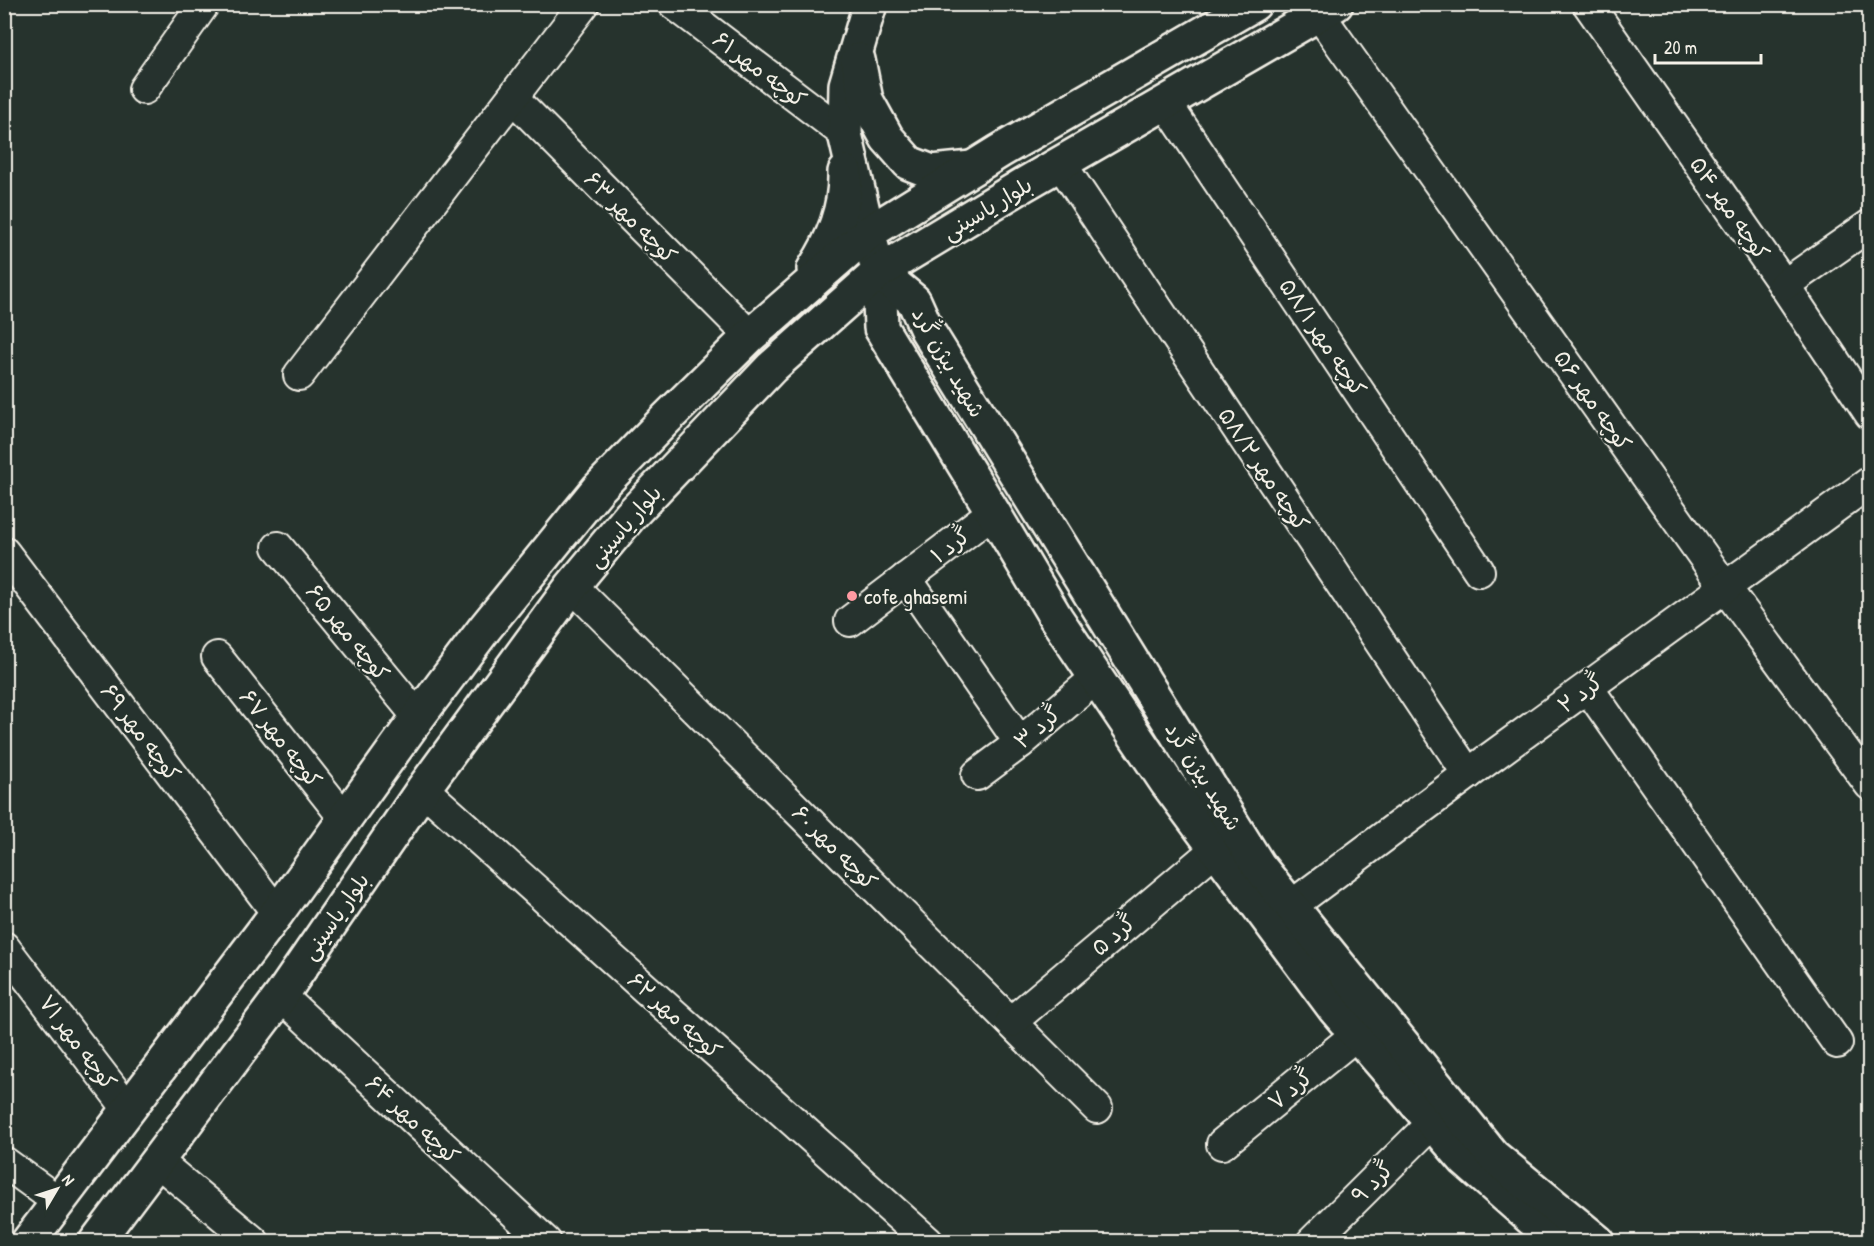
<svg xmlns="http://www.w3.org/2000/svg" width="1874" height="1246" viewBox="0 0 1874 1246" font-family="'Patrick Hand','Playpen Sans Arabic',sans-serif">
	<style>
		.lines { fill: none; stroke-linecap: round; stroke-linejoin: round }
		.street-casing { stroke: #f4f1e8; stroke-width: 34 }
		.secondary-casing { stroke: #f4f1e8; stroke-width: 38 }
		.street { stroke: #26332d; stroke-width: 30 }
		.secondary { stroke: #26332d; stroke-width: 33 }
		.poi-dot { fill: #ff9aa2; stroke: #26332d; stroke-width: 2 }
		.labels { text-anchor: middle; dominant-baseline: central; stroke-width: 4.5; stroke-linejoin: round; paint-order: stroke }
		.street-label { font-size: 22px; fill: #f4f1e8; stroke: #26332d }
		.poi-label { font-size: 22px; fill: #f4f1e8; stroke: #26332d; text-anchor: start }
	</style>
	<rect width="100%" height="100%" fill="#26332d"/>
	<filter id="ink" filterUnits="userSpaceOnUse"><feTurbulence type="fractalNoise" baseFrequency=".0167" numOctaves="2"/><feDisplacementMap in="SourceGraphic" scale="12" xChannelSelector="R" yChannelSelector="G"/><feConvolveMatrix kernelMatrix="1 2 1 2 8 2 1 2 1" color-interpolation-filters="sRGB"/></filter>
	<g filter="url(#ink)">
		<g class="lines">
			<defs>
				<g id="street">
					<path d="M674 4 845 134"/>
					<path d="M1588 4 1784 285 1870 414"/>
					<path d="M1319 14 1725 587 1870 785"/>
					<path d="M144 89 204 4"/>
					<path d="M513 98 750 336"/>
					<path d="M1166 103 1479 571"/>
					<path d="M1061 164 1468 774"/>
					<path d="M1784 285 1870 225"/>
					<path d="M299 375 584 4"/>
					<path d="M278 547 418 717"/>
					<path d="M4 552 277 913"/>
					<path d="M906 578 1020 743"/>
					<path d="M572 586 1097 1108"/>
					<path d="M850 621 993 512"/>
					<path d="M217 657 345 819"/>
					<path d="M1588 688 1837 1043"/>
					<path d="M977 775 1020 743 1096 678"/>
					<path d="M423 789 928 1242"/>
					<path d="M1291 906 1468 774 1870 482"/>
					<path d="M4 947 129 1110"/>
					<path d="M281 996 546 1242"/>
					<path d="M1011 1022 1216 849"/>
					<path d="M1222 1144 1357 1034"/>
					<path d="M157 1161 254 1242"/>
					<path d="M4 1162 59 1202"/>
					<path d="M1312 1242 1433 1122"/>
				</g>
				<g id="secondary">
					<path d="M870 4 846 85 845 134 868 233 879 272 881 328 993 512 1056 618 1167 783 1216 849 1334 1008 1465 1160 1558 1242"/>
					<path d="M858 60 866 100 887 138 909 163 932 172 972 168"/>
					<path d="M814 269C834 239 846 208 845 172"/>
					<path d="M879 272 914 301 927 330 1258 865 1493 1156 1598 1242"/>
					<path d="M28 1242 277 913 418 717 485 628 598 489 666 419 750 336 868 233 1000 151 1254 4"/>
					<path d="M96 1242 281 996 423 789 572 586 630 516 772 367 879 272 1023 185 1336 4"/>
				</g>
			</defs>
			<!-- street casing -->
			<use href="#street" class="street-casing"/>
			<!-- secondary casing -->
			<use href="#secondary" class="secondary-casing"/>
			<!-- street -->
			<use href="#street" class="street"/>
			<!-- secondary -->
			<use href="#secondary" class="secondary"/>
		</g>
	</g>
	<!-- markers -->
	<circle class="poi-dot" cx="852" cy="596" r="6"/>
	<g class="labels">
		<!-- street labels -->
		<g class="street-label">
			<text transform="translate(760 69) rotate(37)">کوچه مهر ۶۱</text>
			<text transform="translate(987 208) rotate(-31)">بلوار یاسینی</text>
			<text transform="translate(1730 208) rotate(55)">کوچه مهر ۵۴</text>
			<text transform="translate(631 217) rotate(45)">کوچه مهر ۶۳</text>
			<text transform="translate(1323 337) rotate(56)">کوچه مهر ۵۸/۱</text>
			<text transform="translate(949 362) rotate(60)">شهید بیژن گُرد</text>
			<text transform="translate(1593 400) rotate(55)">کوچه مهر ۵۶</text>
			<text transform="translate(1264 469) rotate(56)">کوچه مهر ۵۸/۲</text>
			<text transform="translate(624 526) rotate(-49)">بلوار یاسینی</text>
			<text transform="translate(950 545) rotate(-37)">گُرد ۱</text>
			<text transform="translate(348 632) rotate(51)">کوچه مهر ۶۵</text>
			<text transform="translate(1580 693) rotate(-36)">گُرد ۲</text>
			<text transform="translate(1037 727) rotate(-40)">گُرد ۳</text>
			<text transform="translate(141 732) rotate(53)">کوچه مهر ۶۹</text>
			<text transform="translate(281 738) rotate(52)">کوچه مهر ۶۷</text>
			<text transform="translate(1204 776) rotate(58)">شهید بیژن گُرد</text>
			<text transform="translate(835 847) rotate(45)">کوچه مهر ۶۰</text>
			<text transform="translate(335 916) rotate(-55)">بلوار یاسینی</text>
			<text transform="translate(1113 935) rotate(-40)">گُرد ۵</text>
			<text transform="translate(675 1015) rotate(42)">کوچه مهر ۶۲</text>
			<text transform="translate(78 1042) rotate(53)">کوچه مهر ۷۱</text>
			<text transform="translate(1290 1089) rotate(-39)">گُرد ۷</text>
			<text transform="translate(413 1119) rotate(43)">کوچه مهر ۶۴</text>
			<text transform="translate(1372 1182) rotate(-45)">گُرد ۹</text>
		</g>
		<!-- poi labels -->
		<g class="poi-label">
			<text x="864" y="596">cofe ghasemi</text>
		</g>
	</g>
	<!-- margin -->
	<rect width="1874" height="1246" fill="none" stroke="#26332d" stroke-width="24"/>
	<rect x="12" y="12" width="1850" height="1222" fill="none" stroke="#f4f1e8" stroke-width="2" filter="url(#ink)"/>
	<!-- north arrow -->
	<g transform="translate(57 1189) rotate(51)" stroke="#26332d" stroke-width="4.5" paint-order="stroke">
	<path d="M0-4.5L10 22L0 15L-10 22Z" fill="#f4f1e8"/>
	<text y="-9" font-size="16" font-weight="bold" text-anchor="middle" fill="#f4f1e8">N</text>
	</g>
	<!-- scale -->
	<path d="M1655 54v9h106v-9" fill="none" stroke="#f4f1e8" stroke-width="3"/>
	<text x="1664" y="54" font-size="18" fill="#f4f1e8" stroke="#26332d" stroke-width="4.5" paint-order="stroke">20 m</text>
</svg>
